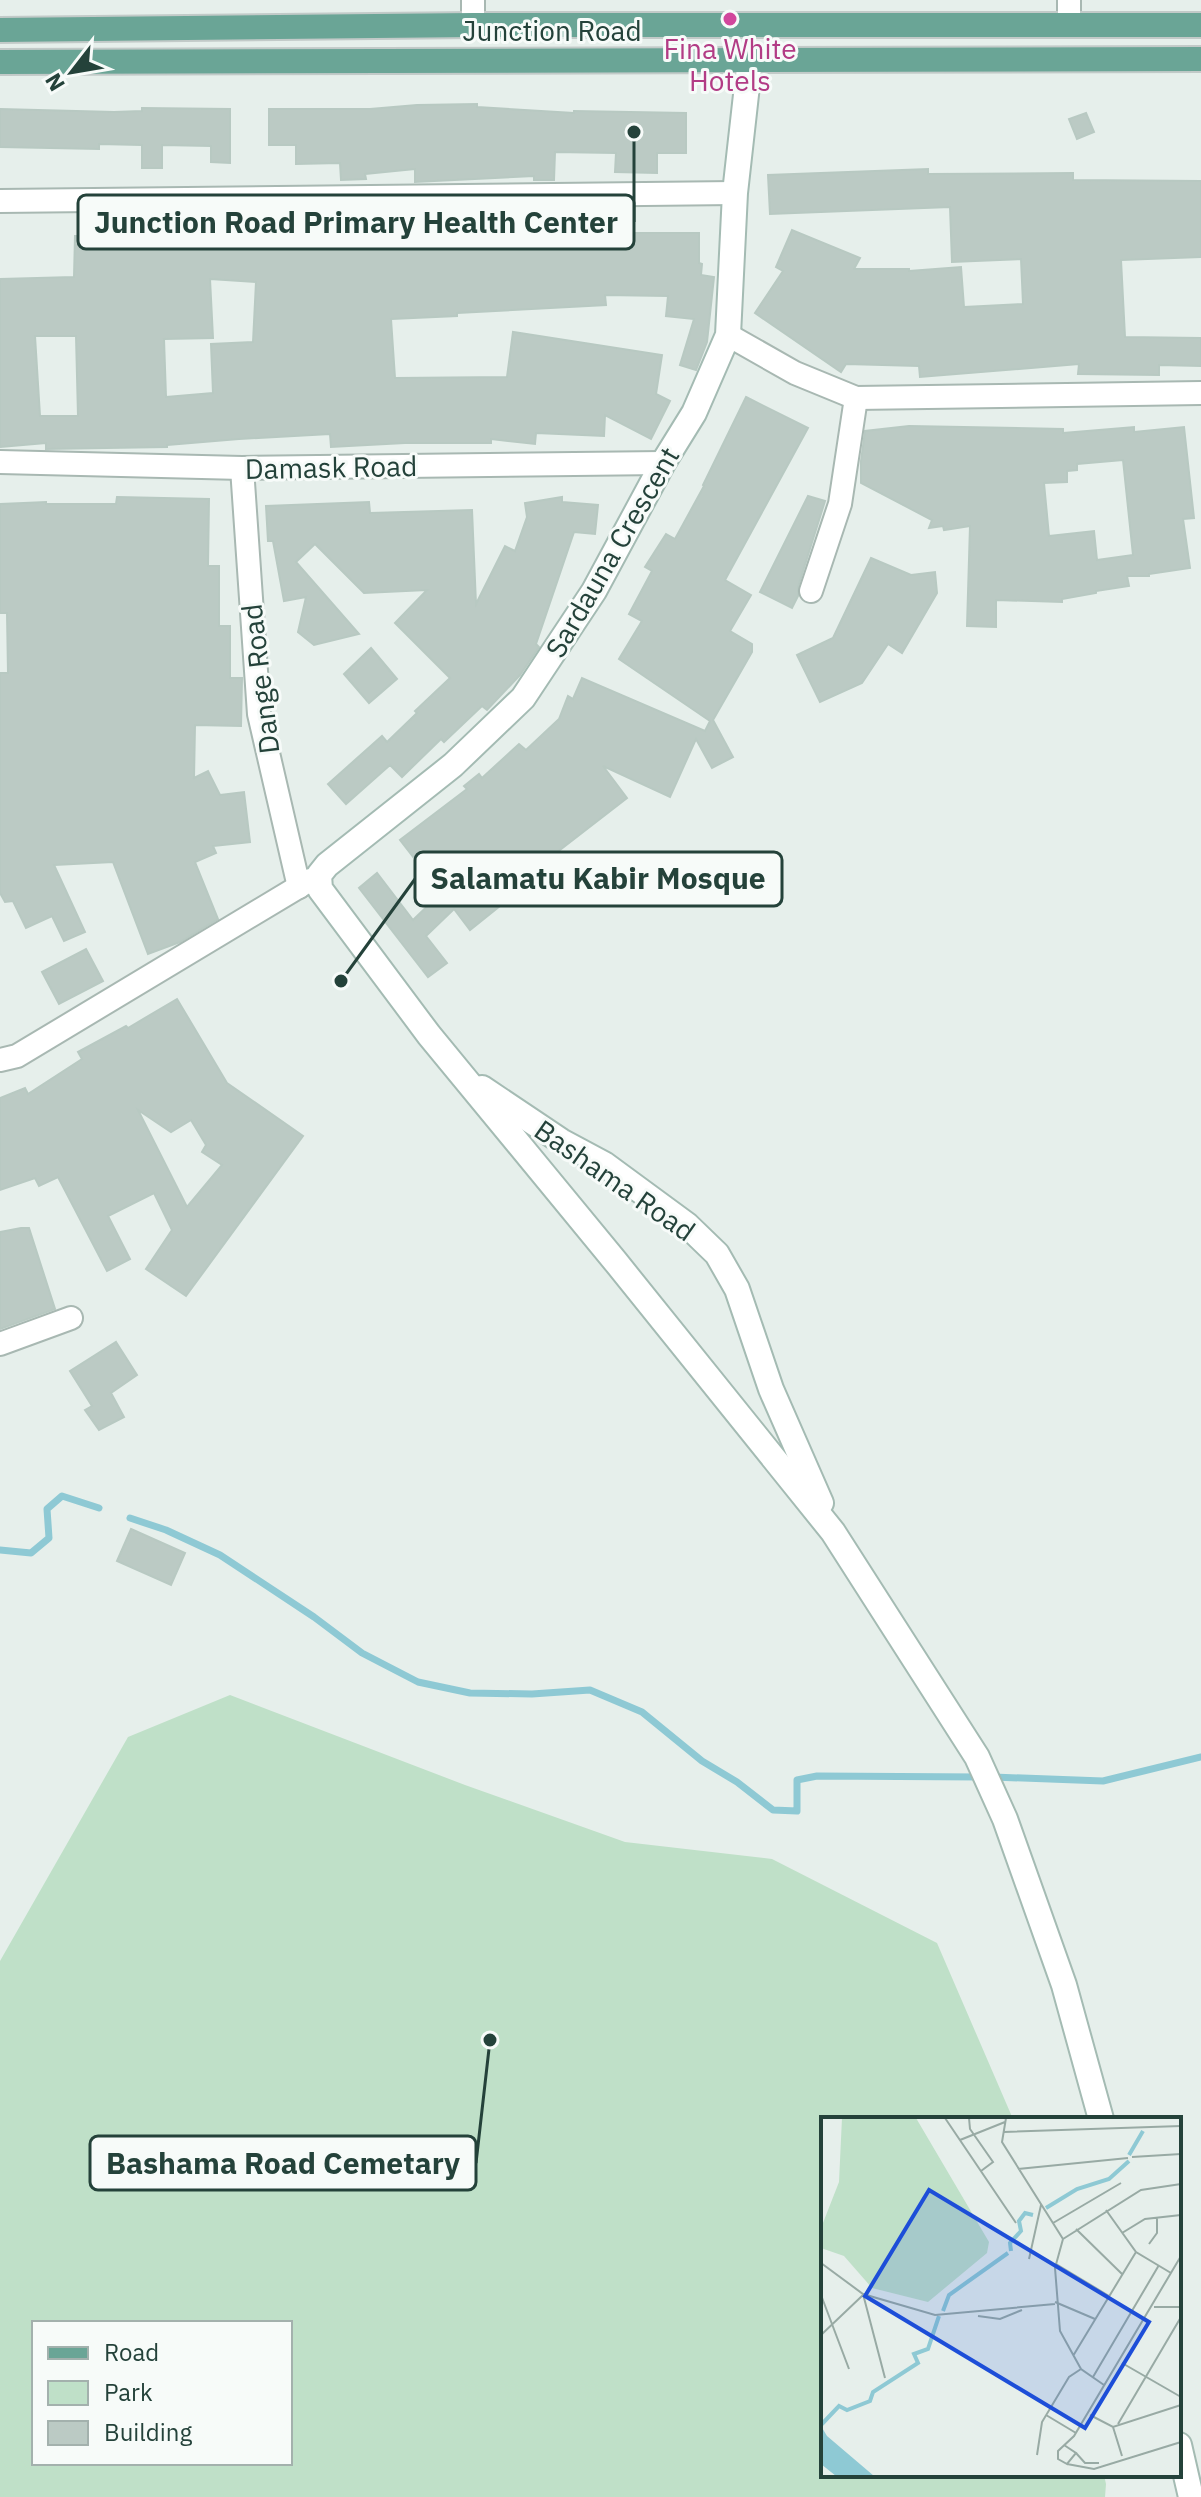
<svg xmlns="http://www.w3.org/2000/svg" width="1201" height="2497" viewBox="0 0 1201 2497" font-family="'IBM Plex Sans',sans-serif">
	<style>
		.green { fill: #bfe0c8; fill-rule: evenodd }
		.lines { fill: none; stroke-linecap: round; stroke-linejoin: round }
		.stream { stroke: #8ec9d4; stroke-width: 7 }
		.building { fill: #bbcac4; stroke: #b8c9c2; stroke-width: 2; fill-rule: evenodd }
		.street-casing { stroke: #a8b8b2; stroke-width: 26 }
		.secondary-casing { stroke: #a4bbb3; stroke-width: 28 }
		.primary-casing { stroke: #c2cac8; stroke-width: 28 }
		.street { stroke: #fff; stroke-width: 22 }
		.secondary { stroke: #fff; stroke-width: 24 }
		.primary { stroke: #6aa596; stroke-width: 24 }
		.hotel-dot { fill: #d1479c; stroke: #f7fbf9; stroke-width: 3 }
		.labels { text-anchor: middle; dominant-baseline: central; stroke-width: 6; stroke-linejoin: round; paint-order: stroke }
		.street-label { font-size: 28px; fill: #24423a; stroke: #f7fbf9 }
		.hotel-label { font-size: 28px; fill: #b23c85; stroke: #f7fbf9 }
		.inset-river { fill: none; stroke: #8ec9d4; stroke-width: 4 }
		.inset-road { fill: none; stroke: #98aaa4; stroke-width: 2 }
		.view { fill: #1d4ed8; fill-opacity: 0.15; stroke: #1d4ed8; stroke-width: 4 }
		.inset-edge { fill: none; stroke: #24423a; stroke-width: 4 }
		.leader { fill: none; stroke: #24423a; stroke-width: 3 }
		.callout-dot { fill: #24423a; stroke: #f7fbf9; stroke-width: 3 }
		.callout { fill: #f7fbf9; stroke: #24423a; stroke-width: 3 }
		.callout-label { font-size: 30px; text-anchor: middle; font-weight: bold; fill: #24423a }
	</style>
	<rect width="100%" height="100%" fill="#e6efeb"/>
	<!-- green -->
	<path class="green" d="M230 1695 465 1785 625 1842 772 1859 937 1943 1013 2119H823V2475H1104L1106 2484 1105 2497H0V1961L128 1737ZM34 2323H290V2463H34Z"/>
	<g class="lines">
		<!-- stream -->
		<g class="stream">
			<path d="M130 1518 166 1530 220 1555 314 1617 362 1653 418 1682 470 1693 532 1694 590 1690 642 1712 702 1761 737 1782 773 1810 797 1811V1780L817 1776 981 1777"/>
			<path d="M0 1550 31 1553 49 1538 47 1509 62 1496 99 1508"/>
			<path d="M993 1777 1103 1781 1201 1757"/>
		</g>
	</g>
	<!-- building -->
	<g class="building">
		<path d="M477 104V107L574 113V111L686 113V153H657V173L615 172 616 153 555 152 554 180H534V176L415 182V169L365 174 366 179 341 180 340 163 296 164V145H269V109H370L417 105Z"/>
		<path d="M142 108 230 109V163L211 162V146L162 145V168H142V145L99 144V149L0 147V109L114 112 142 111Z"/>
		<path d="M1086 113 1094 132 1077 139 1069 119Z"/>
		<path d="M928 169V174L1073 173V180L1201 181V257L1121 260 1125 337 1201 338V366L1159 365V375L1078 374 1079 364 920 377 919 366 846 364 841 372 755 313 783 271 776 267 792 230 860 258 854 269H909V271L961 267 964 307 1023 304 1021 259 952 262 950 207 770 214 768 175Z"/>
		<path d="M294 226 333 229V231H390V240L514 236V234L602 229V233H699V263L702 264 701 275 714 277 707 342 696 370 680 365 694 319 666 316 668 296 605 295 606 305 457 313V316L391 319 395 378 507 377 513 332 662 355 656 394 670 401 651 439 605 415 604 436 536 433 535 444 491 439V443H405L331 447 330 434 239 439 167 445V447L46 449V443L0 447V279L74 277 75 236H111V230L169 228V231L236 228 294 231ZM210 279 256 282 253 342 211 344 213 393 166 397 164 339 213 338ZM35 336H76L78 416H40Z"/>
		<path d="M746 397 808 428 725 580 751 595 730 631 752 644V652L713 720 733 757 712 768 696 739 670 797 603 766 627 798 547 860 552 866 537 879 536 877 470 930 454 909 426 936 447 963 428 977 359 888 377 873 413 920 441 893 400 840 467 789 464 786 479 774 482 778 519 744 526 750 559 719 568 696 573 699 582 678 705 731 710 721 619 659 642 621 629 614 652 571 645 567 666 534 675 539 704 486 703 485Z"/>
		<path d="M909 426 1063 429V433L1134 427V432L1184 427 1194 518 1183 519 1190 568 1149 574V576H1127L1129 586 1096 591V593L1062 599V602L996 600V627L967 626 970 526 944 530 943 526 929 528 932 520 861 483V461L865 431ZM1123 460 1133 555 1097 560 1094 531 1049 536 1044 483 1067 482V471L1077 470V464Z"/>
		<path d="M808 496 825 501 798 587V596L792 608 760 592Z"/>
		<path d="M117 497 209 499 208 566H219V626H230V678H242L241 726 195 725 194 778 208 771 220 795 244 792 250 842 213 846 216 853 195 862 218 919 180 942 148 954 113 862 54 865 85 932 64 941 52 916 26 928 13 901 5 902 0 893V673H8L7 613H0V504L46 502V504H116Z"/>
		<path d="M562 497V502L598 505 595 534 574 532 536 644 539 647 520 675 487 710 482 706 444 742 441 739 402 777 390 765 346 804 328 784 382 736 387 742 417 713 415 711 450 678 395 623 427 590 364 593 315 544 296 562 359 634 314 645 298 632 306 597 284 601 273 541H268L266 506 369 502 370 513 472 510 476 604 505 546 515 551 527 517 525 503Z"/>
		<path d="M871 558 911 575 935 572 937 593 902 653 888 644 862 683 820 702 797 655 833 638Z"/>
		<path d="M371 648 397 679 369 703 344 674Z"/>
		<path d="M86 949 103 981 59 1004 42 972Z"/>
		<path d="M177 999 227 1083 303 1136 186 1296 146 1269 172 1230 154 1193 108 1216 130 1259 107 1271 58 1177 39 1186 35 1178 0 1190V1098L25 1088 28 1094 82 1059 78 1052 126 1026 128 1028ZM138 1110 171 1132 191 1120 206 1145 202 1152 222 1165 187 1207Z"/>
		<path d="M21 1228H29L55 1309 0 1329V1232Z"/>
		<path d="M116 1342 137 1375 111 1393 124 1417 99 1430 85 1410 92 1406 70 1371Z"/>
		<path d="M131 1529 185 1553 171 1585 117 1561Z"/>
	</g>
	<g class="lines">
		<defs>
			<g id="street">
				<path d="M473 0V25"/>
				<path d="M1069 24V0"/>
				<path d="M0 201 735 193"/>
				<path d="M728 335 795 373 856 398 1201 393"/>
				<path d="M0 462 242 468 663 463"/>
				<path d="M242 468 259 714 299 887"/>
				<path d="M811 591 840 504 856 398"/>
				<path d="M0 1060 17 1056 310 880"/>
				<path d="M0 1344 71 1318"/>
			</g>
			<g id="secondary">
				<path d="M750 59 735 193 728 335 694 413 663 463 594 591 523 698 453 765 327 865 319 875 320 889 429 1035 615 1261 833 1532 977 1757 1005 1819 1064 1985 1101 2119"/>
				<path d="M482 1088 561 1141 604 1164 687 1225 717 1254 737 1289 771 1389 821 1503"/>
				<path d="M1179 2445 1191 2497"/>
			</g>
			<g id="primary">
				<path d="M0 30 473 25H1201"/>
				<path d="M0 62 1201 59"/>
			</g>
		</defs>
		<!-- street casing -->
		<use href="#street" class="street-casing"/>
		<!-- secondary casing -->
		<use href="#secondary" class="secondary-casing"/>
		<!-- primary casing -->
		<use href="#primary" class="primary-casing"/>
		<!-- street -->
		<use href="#street" class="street"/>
		<!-- secondary -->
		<use href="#secondary" class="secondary"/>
		<!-- primary -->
		<use href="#primary" class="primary"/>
	</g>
	<!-- markers -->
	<circle class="hotel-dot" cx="730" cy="19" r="8"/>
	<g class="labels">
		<!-- street labels -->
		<g class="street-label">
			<text x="552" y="30">Junction Road</text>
			<text transform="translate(331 467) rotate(-1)">Damask Road</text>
			<text transform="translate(612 552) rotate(-60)">Sardauna Crescent</text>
			<text transform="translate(260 679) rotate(-97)">Dange Road</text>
			<text transform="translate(615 1180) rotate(35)">Bashama Road</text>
		</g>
		<!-- hotel labels -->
		<g class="hotel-label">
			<text x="730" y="48">Fina White<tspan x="730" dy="32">Hotels</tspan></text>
		</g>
	</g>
	<!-- overview -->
	<g transform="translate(821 2117)">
		<rect width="360" height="360" fill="#e6efeb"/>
		<path d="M21 1H95L168 125 166 136 107 185 51 171 23 139 0 131V111L18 65Z" fill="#bfe0c8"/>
		<path d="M0 309 6 319 53 359H15L0 347Z" fill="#8ec9d4"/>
		<path class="inset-river" d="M308 38 322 14M225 91 256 72 288 62 308 44M190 134 189 126 200 114 198 104 204 96 212 98M122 194 128 178 187 136M0 308 18 289 26 293 49 284 52 275 97 246 93 237 107 232 118 199"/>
		<path class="inset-road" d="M124 1 195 106M148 1 149 12 172 45 160 54M185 1 181 25 242 122M183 15 360 9M139 23 184 5M311 40 360 37M197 52 307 41M285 93 315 135 350 156M232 106 300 66M255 112 301 157M301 116 324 102 360 98M242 122 234 151 239 214 260 252 283 268M242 122 320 73 360 67M328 127 336 116V101M208 142 220 88M0 146 42 177 114 198 234 187M235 147 288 179M42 177 64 261M0 178 28 252M234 185 274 202M333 190H360M157 199 179 202 201 193M0 218 42 178M252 239 315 135M301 246 360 280M272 260 338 148M225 298 255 316M269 298 292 310 360 288M297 307 360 200M292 310 301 339M243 328 255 336 246 347 237 342V334L253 319 360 139M255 336 264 346H278M216 338 221 305 248 260 260 252M246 347 273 352 360 325"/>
		<path class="view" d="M108 73 328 205 264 311 44 179Z"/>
		<rect width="360" height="360" class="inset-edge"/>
	</g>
	<!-- callouts -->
	<path class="leader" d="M634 132L634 222M341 981L415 879M490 2040L476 2163"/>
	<g class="callout-dot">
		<circle cx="634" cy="132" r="8"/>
		<circle cx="341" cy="981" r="8"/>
		<circle cx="490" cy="2040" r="8"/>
	</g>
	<g class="callout">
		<rect x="78" y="195" width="556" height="54" rx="8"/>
		<rect x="415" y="852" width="367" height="54" rx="8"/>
		<rect x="90" y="2136" width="386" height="54" rx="8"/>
	</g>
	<g class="callout-label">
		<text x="356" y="233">Junction Road Primary Health Center</text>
		<text x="598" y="889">Salamatu Kabir Mosque</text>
		<text x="283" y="2174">Bashama Road Cemetary</text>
	</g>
	<!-- legend -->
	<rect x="32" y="2321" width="260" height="144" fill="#f7fbf9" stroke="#a3b1ad" stroke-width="2"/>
	<rect x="48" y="2347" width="40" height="12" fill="#6aa596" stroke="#a3b1ad" stroke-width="2"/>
	<text x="104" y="2361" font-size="24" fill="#24423a">Road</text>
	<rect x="48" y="2381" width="40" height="24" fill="#bfe0c8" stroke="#a3b1ad" stroke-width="2"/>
	<text x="104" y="2401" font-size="24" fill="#24423a">Park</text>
	<rect x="48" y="2421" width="40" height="24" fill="#bbcac4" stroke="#a3b1ad" stroke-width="2"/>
	<text x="104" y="2441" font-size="24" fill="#24423a">Building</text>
	<!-- north arrow -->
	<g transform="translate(72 72) rotate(239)" stroke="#f7fbf9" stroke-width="6" paint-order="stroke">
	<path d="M0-6L14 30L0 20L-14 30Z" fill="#24423a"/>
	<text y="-12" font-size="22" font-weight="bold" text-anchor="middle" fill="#24423a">N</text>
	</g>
</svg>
